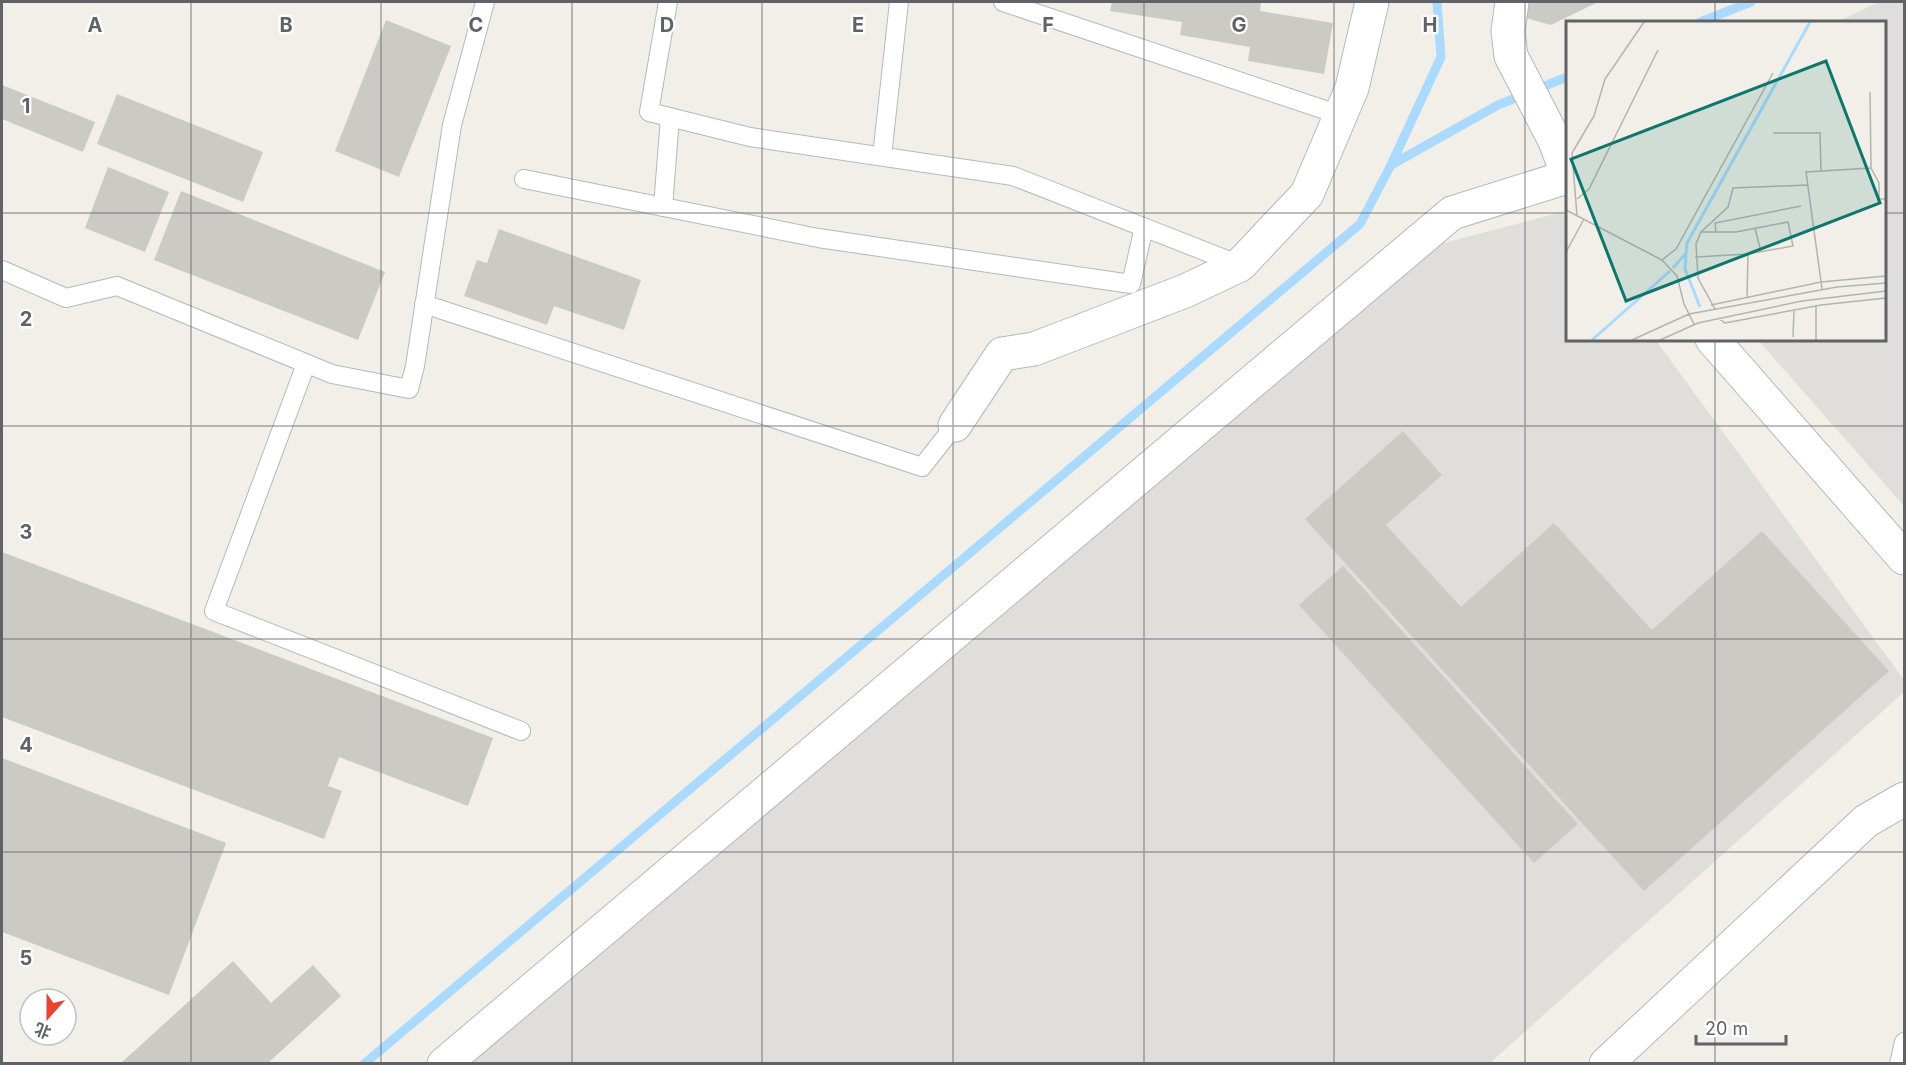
<svg xmlns="http://www.w3.org/2000/svg" width="1906" height="1065" viewBox="0 0 1906 1065" font-family="Inter,'Noto Sans SC',sans-serif">
	<style>
		.industrial { fill: #e0deda }
		.lines { fill: none; stroke-linecap: round; stroke-linejoin: round }
		.stream { stroke: #aadaff; stroke-width: 9 }
		.building { fill: #cccac5 }
		.lane-casing { stroke: #b5b8bc; stroke-width: 20 }
		.street-casing { stroke: #b5b8bc; stroke-width: 35 }
		.lane { stroke: #fff; stroke-width: 18 }
		.street { stroke: #fff; stroke-width: 33 }
		.grid { fill: none; stroke: #5f6368; stroke-width: 1.5; stroke-opacity: 0.55 }
		.inset-river { fill: none; stroke: #aadaff; stroke-width: 3 }
		.inset-road { fill: none; stroke: #b3b3b1; stroke-width: 1.5 }
		.view { fill: #0f766e; fill-opacity: 0.15; stroke: #0f766e; stroke-width: 3 }
		.inset-edge { fill: none; stroke: #5f6368; stroke-width: 3 }
		.grid-label { font-size: 20px; text-anchor: middle; font-weight: bold; fill: #5f6368; stroke: #fff; stroke-width: 4.5; stroke-linejoin: round; paint-order: stroke }
	</style>
	<rect width="100%" height="100%" fill="#f1efe8"/>
	<!-- industrial -->
	<g class="industrial">
		<path d="M1879 2H1904V506L1757 339H1884V22H1837Z"/>
		<path d="M1562 212 1567 219V339H1655L1904 680V692L1490 1063 449 1064 1440 244Z"/>
	</g>
	<g class="lines">
		<!-- stream -->
		<g class="stream">
			<path d="M1700 22 1751 2"/>
			<path d="M1391 165 1441 57 1437 2"/>
			<path d="M364 1064 1360 224 1391 165 1498 105 1567 77"/>
		</g>
	</g>
	<!-- building -->
	<g class="building">
		<path d="M1112 2H1261L1260 11 1333 23 1324 74 1248 61 1250 47 1180 35 1182 22 1110 11Z"/>
		<path d="M1523 2H1598L1551 25 1519 16Z"/>
		<path d="M386 20 451 46 399 177 335 151Z"/>
		<path d="M2 85 95 122 83 152 2 119Z"/>
		<path d="M117 94 263 152 243 202 97 144Z"/>
		<path d="M108 167 169 192 145 252 85 228Z"/>
		<path d="M181 191 385 272 358 340 154 260Z"/>
		<path d="M499 229 641 280 624 330 554 306 547 325 464 296 477 260 487 263Z"/>
		<path d="M1403 431 1442 475 1386 525 1461 607 1554 523 1652 630 1762 531 1889 671 1644 891 1305 519Z"/>
		<path d="M2 552 493 738 468 806 339 757 328 786 342 791 324 839 2 717Z"/>
		<path d="M1343 566 1578 824 1534 863 1299 605Z"/>
		<path d="M2 758 226 843 169 995 2 932Z"/>
		<path d="M233 961 271 1003 313 965 341 996 267 1064H120Z"/>
	</g>
	<g class="lines">
		<defs>
			<g id="lane">
				<path d="M668 2 649 112 750 137 1013 176 1240 265"/>
				<path d="M1003 2 1340 115"/>
				<path d="M882 156 899 2"/>
				<path d="M524 179 818 238 1131 284 1144 227"/>
				<path d="M663 207 670 117"/>
				<path d="M2 270 66 298 117 286 332 374 409 389 415 366 452 125 485 2"/>
				<path d="M424 304 922 467 955 425"/>
				<path d="M306 364 214 611 521 731"/>
				<path d="M1899 1064 1904 1042"/>
			</g>
			<g id="street">
				<path d="M1512 2 1508 31 1511 56 1555 141 1567 173"/>
				<path d="M1712 339 1904 558"/>
				<path d="M955 425 1002 354 1034 349 1185 291 1240 265 1307 194 1352 88 1372 2"/>
				<path d="M444 1064 1452 213 1567 177"/>
				<path d="M1606 1064 1866 821 1904 799"/>
			</g>
		</defs>
		<!-- lane casing -->
		<use href="#lane" class="lane-casing"/>
		<!-- street casing -->
		<use href="#street" class="street-casing"/>
		<!-- lane -->
		<use href="#lane" class="lane"/>
		<!-- street -->
		<use href="#street" class="street"/>
	</g>
	<!-- grid -->
	<path class="grid" d="M191 2V1064M381 2V1064M572 2V1064M762 2V1064M953 2V1064M1144 2V1064M1334 2V1064M1525 2V1064M1715 2V22M2 213H1567M1884 213H1904M1715 339V1064M2 426H1904M2 639H1904M2 852H1904"/>
	<!-- overview -->
	<g transform="translate(1566 21)">
		<rect width="320" height="320" fill="#f1efe8"/>
		<path class="inset-river" d="M120 234 119 248 134 286M107 247 120 232 121 222 244 1M26 319 104 250"/>
		<path class="inset-road" d="M304 71 305 147 313 162V178H320M207 112H254L255 150M11 178 23 168 92 29M0 189 96 239 111 255 118 283 128 303M11 195 6 132 28 95 39 58 78 1M189 207 195 231M150 211 149 202 235 185M0 231 18 198M129 236 182 233 227 225 222 201 170 211H135M96 239 110 228 207 52M256 268 240 151 305 147M181 277 182 233M145 284 255 261 320 255M250 285V319M149 288 132 257 130 223 135 211 162 186 167 167 242 164M152 297 159 302 255 284 320 277M227 316 228 290M66 319 123 293 271 266 320 262M94 319 132 302 236 280 320 270"/>
		<path class="view" d="M260 40 314 182 60 280 5 138Z"/>
		<rect width="320" height="320" class="inset-edge"/>
	</g>
	<g class="grid-label">
		<text x="95" y="32">A</text>
		<text x="286" y="32">B</text>
		<text x="476" y="32">C</text>
		<text x="667" y="32">D</text>
		<text x="858" y="32">E</text>
		<text x="1048" y="32">F</text>
		<text x="1239" y="32">G</text>
		<text x="1430" y="32">H</text>
		<text x="26" y="113">1</text>
		<text x="26" y="326">2</text>
		<text x="26" y="539">3</text>
		<text x="26" y="752">4</text>
		<text x="26" y="965">5</text>
	</g>
	<!-- border -->
	<rect width="1906" height="1065" fill="none" stroke="#5f6368" stroke-width="6"/>
	<!-- north arrow -->
	<g transform="translate(48 1017) rotate(201)"><circle r="28" fill="#ffffff" stroke="#bfc1c3" stroke-width="1.5"/>
	<path d="M0-4.5L10 22L0 15L-10 22Z" fill="#ea4335"/>
	<text y="-9" font-size="16" font-weight="bold" text-anchor="middle" fill="#5f6368">北</text>
	</g>
	<!-- scale -->
	<path d="M1696 1035v9h90v-9" fill="none" stroke="#5f6368" stroke-width="3"/>
	<text x="1705" y="1035" font-size="18" fill="#5f6368" stroke="#ffffff" stroke-width="4.5" paint-order="stroke">20 m</text>
</svg>
